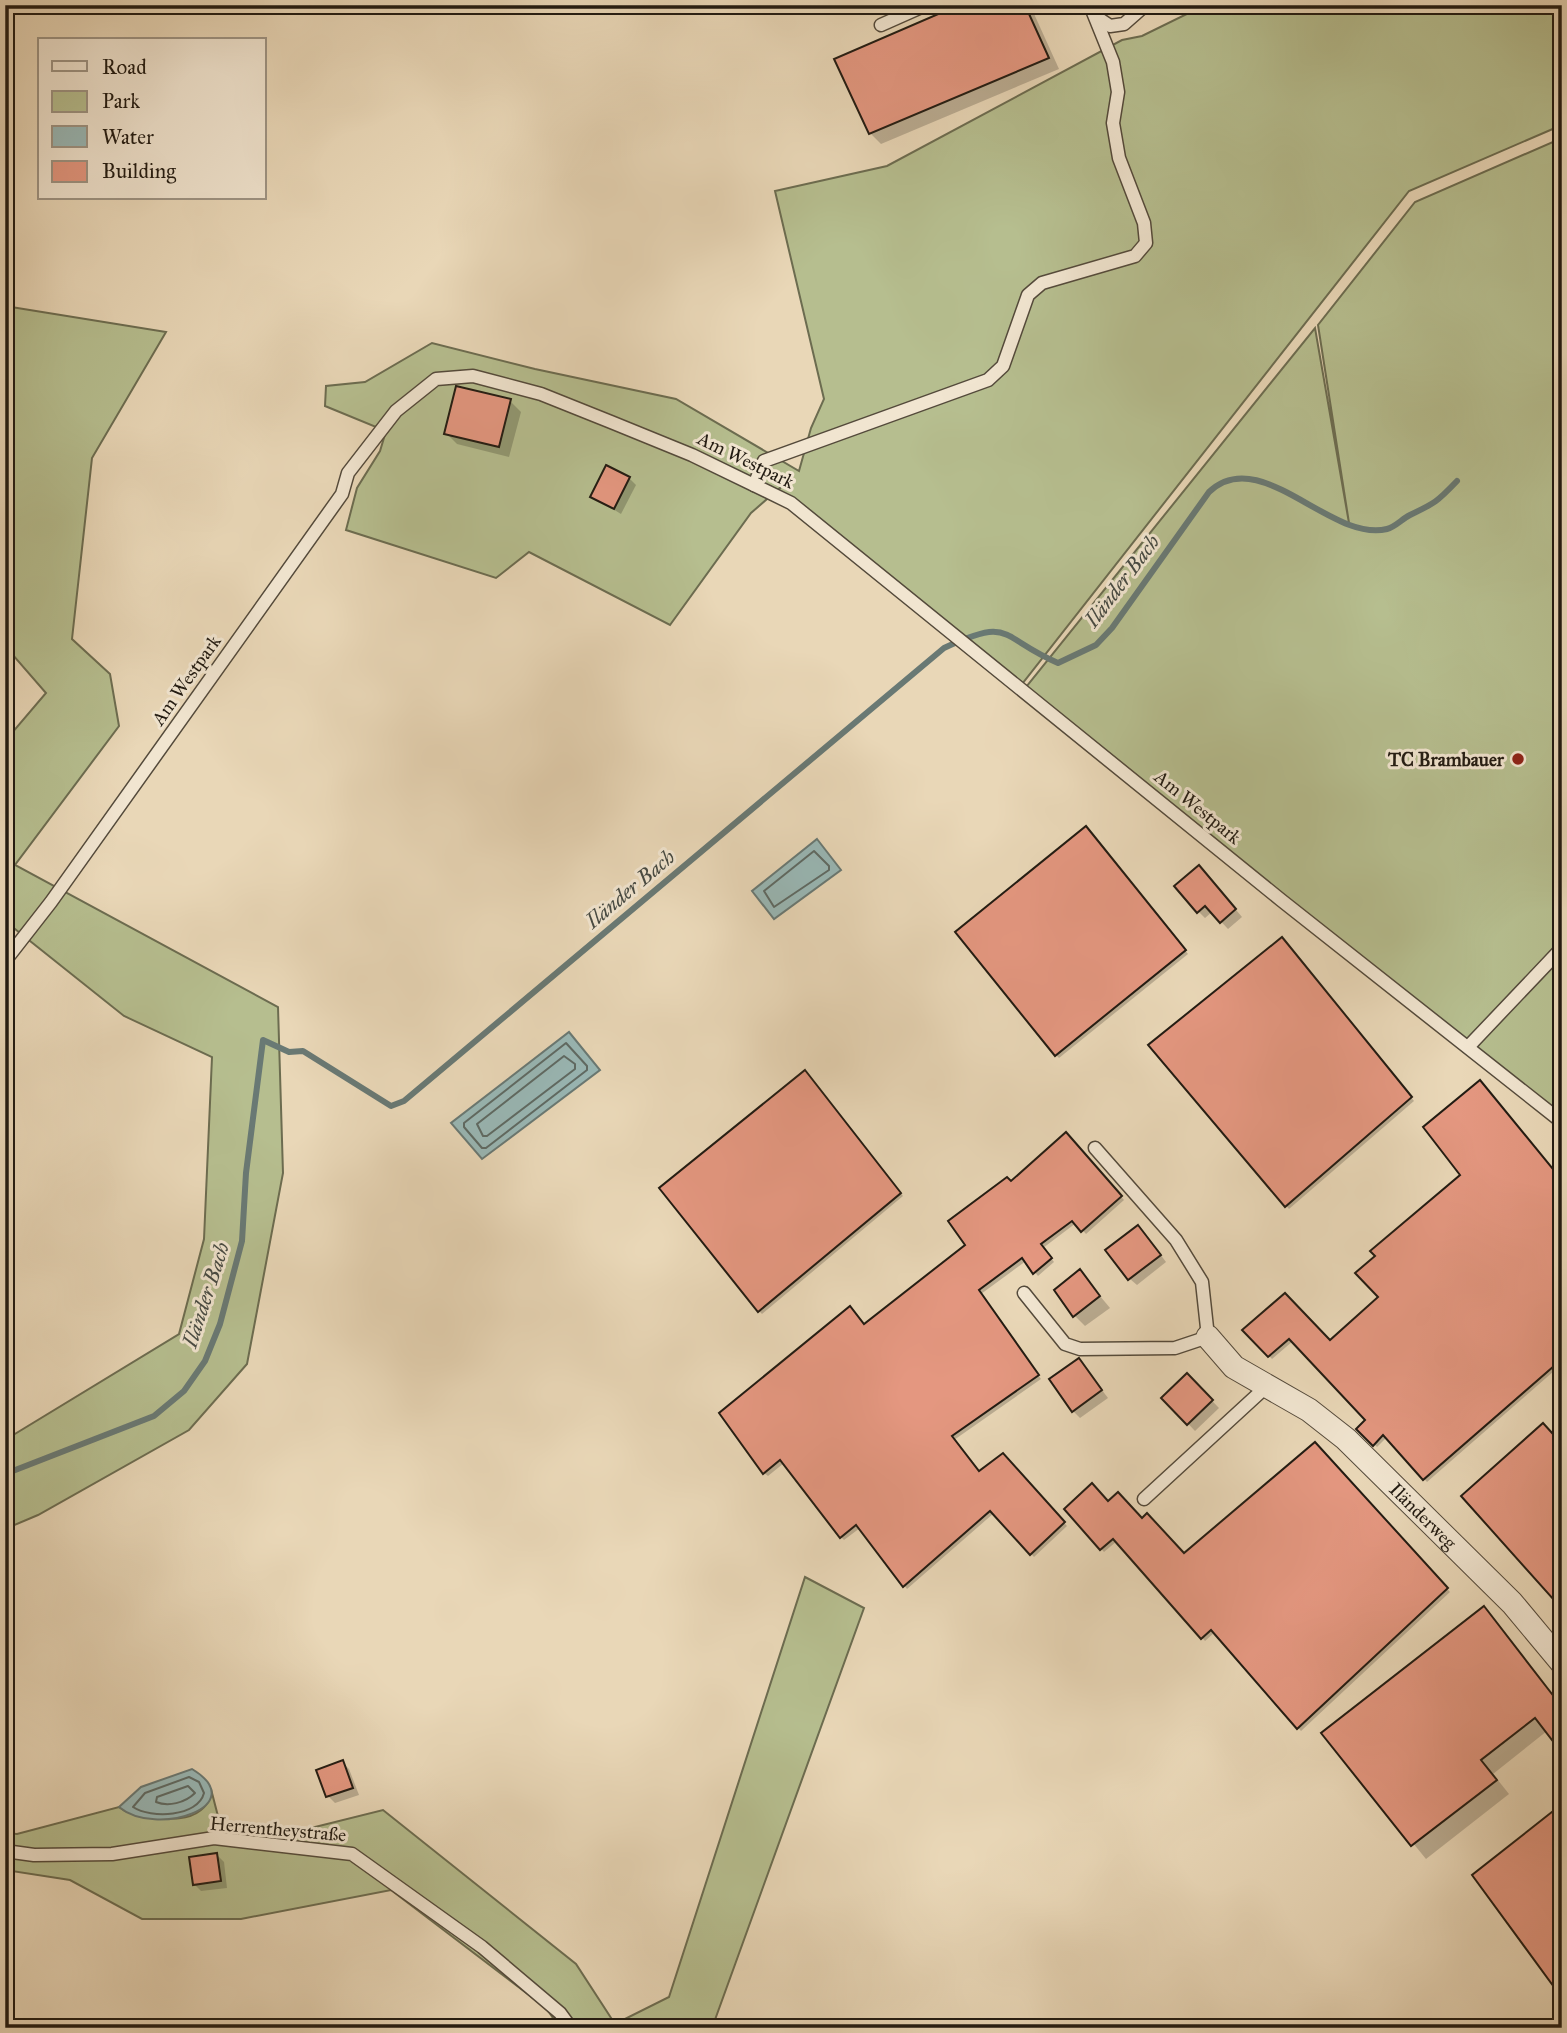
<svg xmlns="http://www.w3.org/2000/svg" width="1567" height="2033" viewBox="0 0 1567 2033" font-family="'IM FELL Great Primer',serif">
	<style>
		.green { fill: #b6be8f; stroke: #6c6c50; stroke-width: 2 }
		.water { fill: #99b8b6; stroke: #697974; stroke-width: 2 }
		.shadow { fill: #0003 }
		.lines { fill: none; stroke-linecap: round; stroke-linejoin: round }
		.shore { stroke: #5e6a64; stroke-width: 2 }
		.stream { stroke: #697974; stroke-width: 6 }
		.building { fill: #e49780; stroke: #221b12; stroke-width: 2 }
		.service-casing { stroke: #544a3b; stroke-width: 15 }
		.minor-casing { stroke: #544a3b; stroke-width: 25 }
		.service { stroke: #f1e5d0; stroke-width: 12 }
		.minor { stroke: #f1e5d0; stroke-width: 23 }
		.poi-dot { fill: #8f2418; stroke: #f1e5d0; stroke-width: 2.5 }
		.labels { text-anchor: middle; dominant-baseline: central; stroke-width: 6; stroke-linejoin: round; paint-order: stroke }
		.street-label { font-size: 19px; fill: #221b12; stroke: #f1e5d0 }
		.poi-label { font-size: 19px; font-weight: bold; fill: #221b12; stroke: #f1e5d0; text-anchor: end }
		.water-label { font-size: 21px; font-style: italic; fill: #464a43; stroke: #f1e5d0 }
	</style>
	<rect width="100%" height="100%" fill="#e9d7b7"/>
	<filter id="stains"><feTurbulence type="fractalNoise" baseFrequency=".00286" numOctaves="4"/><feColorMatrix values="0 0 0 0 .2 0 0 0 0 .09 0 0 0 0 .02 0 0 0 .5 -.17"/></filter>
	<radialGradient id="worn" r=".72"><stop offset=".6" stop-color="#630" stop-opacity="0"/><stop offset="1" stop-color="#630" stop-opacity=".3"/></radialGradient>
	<!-- green -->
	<g class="green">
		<path d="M1205 5H1562V125L1409 191 1022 684 774 495 782 486 751 513 670 625 529 552 496 578 346 530 357 488 380 451 386 431 325 406 326 386 365 382 432 343 535 369 676 399 799 471 811 428 824 399 775 191 887 166 1122 40 1142 36Z"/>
		<path d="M1562 138V1122L1026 687 1315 328 1349 523 1318 325 1415 202Z"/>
		<path d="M5 306 166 332 92 458 72 639 110 674 119 726 15 865 278 1007 283 1173 247 1364 189 1430 38 1515 5 1529V1440L179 1334 204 1239 212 1057 124 1016 5 921V741L46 693 5 646Z"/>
		<path d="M805 1577 864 1608 712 2028H560L546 2008 391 1890 241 1919H142L70 1880 5 1870V1833L17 1834 119 1807 125 1811C154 1817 200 1831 212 1793L220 1824 303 1830 383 1810 576 1964 615 2024 669 1997Z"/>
	</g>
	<!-- water -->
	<g class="water">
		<path d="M817 839 841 870 774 919 752 891Z"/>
		<path d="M569 1032 600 1070 482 1159 451 1123Z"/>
		<path d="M192 1769C253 1806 156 1838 119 1807L141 1787Z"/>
	</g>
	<!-- shadow -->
	<g class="shadow">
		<path d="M964 5H1030L1059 69 881 144 870 133Z"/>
		<path d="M510 401 521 412 509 457 457 444 446 433Z"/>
		<path d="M629 478 636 485 621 514 592 496Z"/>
		<path d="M1089 831 1188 954 1059 1058 1056 1055Z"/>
		<path d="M1206 874 1242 917 1228 929 1212 912 1205 918 1198 911Z"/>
		<path d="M1285 943 1414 1101 1289 1209 1150 1045Z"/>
		<path d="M808 1075 903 1196 762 1314 759 1311Z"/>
		<path d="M1066 1135 1124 1200 1086 1234 1076 1223 1043 1248 1054 1262 1038 1276 1026 1261 981 1294 1041 1379 954 1440 979 1473 1003 1455 1067 1526 1034 1557 994 1513 907 1589 860 1528 844 1540 841 1537 784 1463 768 1476 764 1473 864 1326 968 1245 1011 1183Z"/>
		<path d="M1562 1182V1364L1427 1482 1387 1437 1377 1447 1359 1429 1367 1420 1293 1341 1272 1359 1245 1330 1330 1342Z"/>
		<path d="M1145 1234 1166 1262 1137 1285 1130 1279Z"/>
		<path d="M1080 1272 1110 1308 1085 1326 1075 1316Z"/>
		<path d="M1079 1360 1108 1398 1080 1418 1073 1411Z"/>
		<path d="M1187 1375 1219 1408 1195 1431 1164 1398Z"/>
		<path d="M1315 1444 1450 1592 1301 1731 1215 1632 1205 1641 1117 1541 1104 1552 1066 1509 1108 1503 1143 1520 1184 1555Z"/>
		<path d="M1483 1609 1562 1706V1750L1547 1731 1493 1774 1509 1794 1426 1859 1324 1734Z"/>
		<path d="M342 1762 349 1769 359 1795 335 1803 328 1796Z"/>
		<path d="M217 1855 224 1862 227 1888 201 1891 194 1884Z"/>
	</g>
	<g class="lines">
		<!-- shore -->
		<g class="shore">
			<path d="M814 851 829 866V870L774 907 764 891Z"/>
			<path d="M566 1043 587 1066V1070L486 1148H482L464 1127V1123Z"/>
			<path d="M564 1056 575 1064V1069L487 1136H483L477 1124Z"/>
			<path d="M189 1777 199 1782 204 1793C198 1817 151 1819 133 1807L145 1793Z"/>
			<path d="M188 1786 195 1793C185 1803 168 1807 156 1802L157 1797Z"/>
		</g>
		<!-- stream -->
		<path class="stream" d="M5 1474 154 1416 184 1391 205 1361 220 1324 242 1241 246 1173 263 1040 289 1052 303 1051 391 1106 404 1101 944 648C1013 616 998 637 1058 663L1096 645 1112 628 1209 492C1260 443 1331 543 1387 529 1395 527 1402 519 1410 515 1435 503 1437 502 1457 481"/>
	</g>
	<!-- building -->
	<g class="building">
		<path d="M959 5H1025L1049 58 869 134 834 59Z"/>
		<path d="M456 386 511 399 499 447 444 434Z"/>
		<path d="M606 465 630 477 614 509 590 497Z"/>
		<path d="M1086 826 1186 950 1055 1056 955 932Z"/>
		<path d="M1199 865 1236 909 1220 923 1205 906 1197 913 1174 886Z"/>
		<path d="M1282 937 1412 1097 1285 1207 1148 1045Z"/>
		<path d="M805 1070 901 1193 758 1312 659 1188Z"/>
		<path d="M1480 1080 1562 1180V1359L1423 1480 1383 1435 1373 1446 1356 1429 1365 1420 1289 1339 1268 1357 1242 1330 1285 1293 1330 1340 1378 1297 1355 1273 1375 1256 1370 1251 1460 1175 1423 1127Z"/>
		<path d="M1066 1132 1122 1196 1081 1232 1072 1221 1041 1244 1052 1258 1033 1274 1022 1258 979 1290 1039 1375 952 1436 979 1471 1003 1453 1065 1522 1030 1555 990 1511 903 1587 856 1525 840 1538 780 1460 763 1474 719 1413 850 1306 864 1324 965 1245 948 1221 1007 1177 1011 1181Z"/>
		<path d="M1138 1225 1161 1255 1128 1280 1105 1250Z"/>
		<path d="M1080 1269 1100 1296 1073 1317 1054 1290Z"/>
		<path d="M1079 1358 1102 1390 1072 1412 1049 1379Z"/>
		<path d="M1187 1373 1213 1400 1187 1425 1161 1398Z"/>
		<path d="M1543 1423 1562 1444V1609L1461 1496Z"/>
		<path d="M1315 1442 1448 1588 1297 1729 1211 1630 1201 1639 1113 1539 1100 1550 1064 1509 1092 1483 1108 1501 1118 1492 1142 1518 1147 1513 1184 1553Z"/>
		<path d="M1484 1606 1562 1707V1753L1535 1718 1481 1760 1497 1780 1411 1846 1321 1733Z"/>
		<path d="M343 1760 353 1788 326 1797 316 1770Z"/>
		<path d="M1562 1804V1998L1472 1875Z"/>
		<path d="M217 1853 221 1881 193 1885 189 1857Z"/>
	</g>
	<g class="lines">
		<defs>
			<g id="service">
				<path d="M1095 16 1110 26 1124 24 1141 9V5"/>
				<path d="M881 25 926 5"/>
				<path d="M754 485 764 461 988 380 1003 366 1028 295 1042 283 1135 256 1146 243 1144 223 1119 158 1113 123 1118 92 1113 62 1090 5"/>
				<path d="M5 961 51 902 342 494 348 473 396 411 436 379 473 376 541 394 611 422 692 455 791 503 1281 900 1562 1122"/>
				<path d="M1468 1047 1562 948"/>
				<path d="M1024 1293 1065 1344 1080 1349 1175 1348 1208 1337 1202 1282 1176 1240 1095 1148"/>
				<path d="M1144 1499 1267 1386"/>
				<path d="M5 1851 34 1855 112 1854 214 1838 352 1854 482 1947 560 2013 571 2028"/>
			</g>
			<g id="minor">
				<path id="s1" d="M1208 1337 1234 1367 1309 1410 1346 1439 1512 1603 1562 1663"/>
			</g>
		</defs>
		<!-- service casing -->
		<use href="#service" class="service-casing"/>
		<!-- minor casing -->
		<use href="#minor" class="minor-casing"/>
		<!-- service -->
		<use href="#service" class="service"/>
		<!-- minor -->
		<use href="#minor" class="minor"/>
	</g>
	<!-- markers -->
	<circle class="poi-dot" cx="1518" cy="759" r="7"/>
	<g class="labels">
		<!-- street labels -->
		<g class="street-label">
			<text transform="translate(746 460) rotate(26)">Am Westpark</text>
			<text transform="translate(186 680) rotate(-55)">Am Westpark</text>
			<text transform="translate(1198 807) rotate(39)">Am Westpark</text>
			<text stroke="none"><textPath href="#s1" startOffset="282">Iländerweg</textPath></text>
			<text transform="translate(278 1829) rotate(5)">Herrentheystraße</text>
		</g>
		<!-- poi labels -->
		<g class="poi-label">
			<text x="1504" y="759">TC Brambauer</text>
		</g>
		<!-- water labels -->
		<g class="water-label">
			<text transform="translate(1122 581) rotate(-53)">Iländer Bach</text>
			<text transform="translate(630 889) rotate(-40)">Iländer Bach</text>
			<text transform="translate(206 1295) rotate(-72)">Iländer Bach</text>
		</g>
	</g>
	<!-- margin -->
	<rect width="1567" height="2033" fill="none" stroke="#e9d7b7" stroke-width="28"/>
	<rect x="7" y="7" width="1553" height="2019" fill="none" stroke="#221b12" stroke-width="3.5"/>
	<rect x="14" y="14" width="1539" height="2005" fill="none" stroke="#221b12" stroke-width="2"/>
	<!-- legend -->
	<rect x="38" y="38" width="228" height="161" fill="#f1e5d0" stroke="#9e9484" stroke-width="2"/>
	<rect x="52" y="61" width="35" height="10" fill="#f1e5d0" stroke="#9e9484" stroke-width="2"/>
	<text x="102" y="74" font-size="21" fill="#221b12">Road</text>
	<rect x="52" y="91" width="35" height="21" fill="#b6be8f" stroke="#9e9484" stroke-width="2"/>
	<text x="102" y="108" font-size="21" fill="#221b12">Park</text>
	<rect x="52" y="126" width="35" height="21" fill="#99b8b6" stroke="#9e9484" stroke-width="2"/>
	<text x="102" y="144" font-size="21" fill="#221b12">Water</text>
	<rect x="52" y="161" width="35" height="21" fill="#e49780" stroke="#9e9484" stroke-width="2"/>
	<text x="102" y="178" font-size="21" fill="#221b12">Building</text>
	<rect width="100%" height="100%" filter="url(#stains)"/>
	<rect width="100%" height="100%" fill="url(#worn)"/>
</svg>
